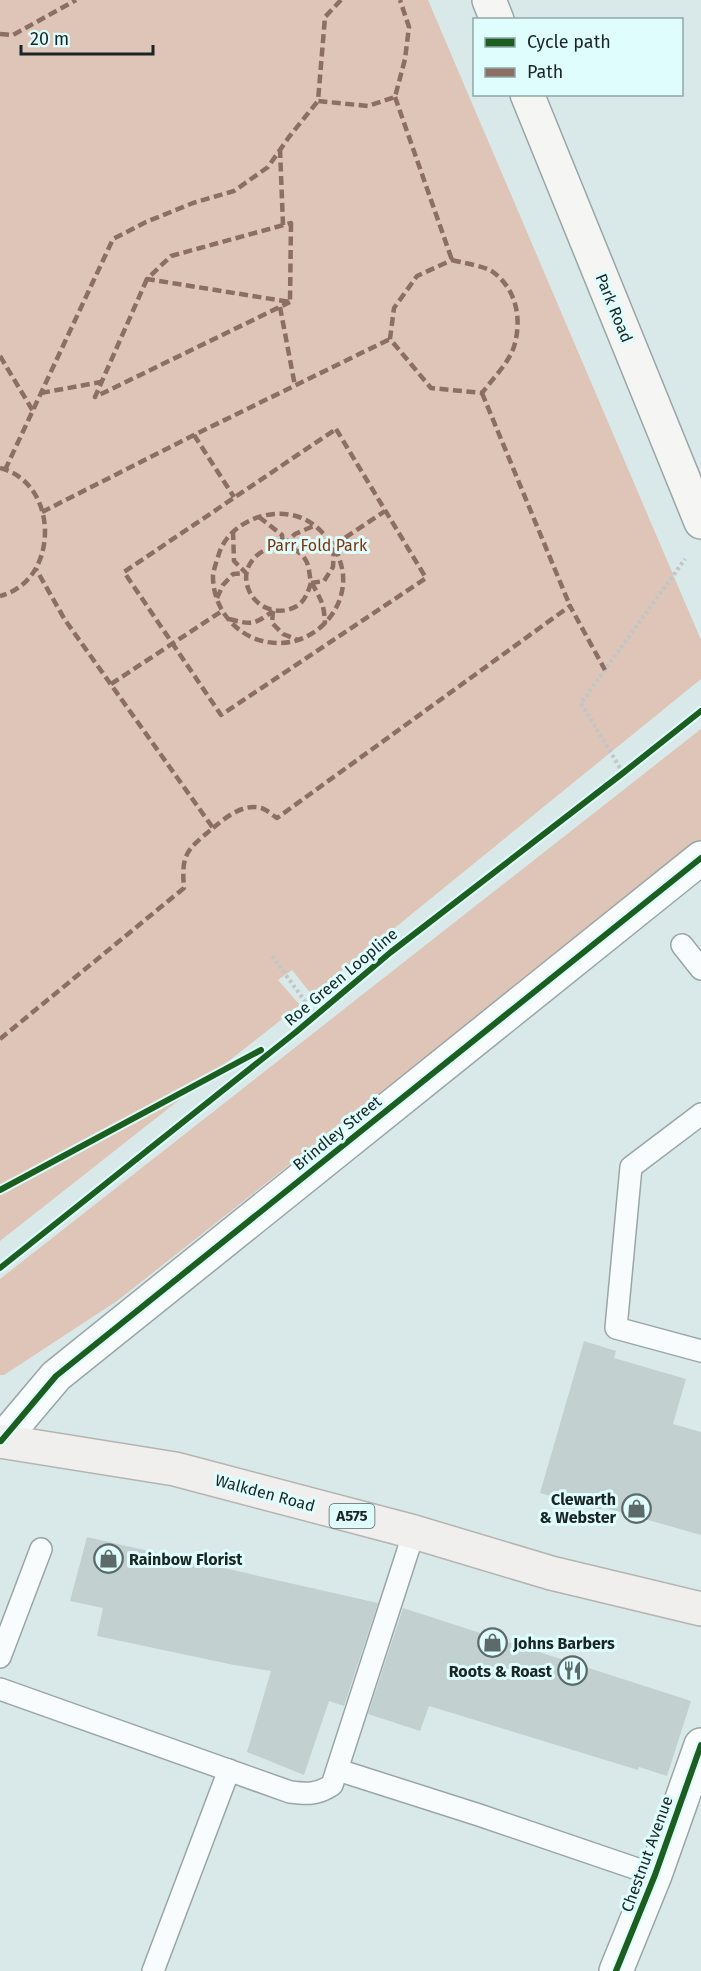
<svg xmlns="http://www.w3.org/2000/svg" width="701" height="1971" viewBox="0 0 701 1971" font-family="'Fira Sans',sans-serif">
	<style>
		.green { fill: #dec5b8 }
		.building { fill: #c3d0d0 }
		.lines { fill: none; stroke-linecap: round; stroke-linejoin: round }
		.lane-casing { stroke: #9aa6a6; stroke-width: 24 }
		.street-casing { stroke: #9aa6a6; stroke-width: 36 }
		.secondary-casing { stroke: #9aa6a6; stroke-width: 36 }
		.primary-casing { stroke: #b4b4b1; stroke-width: 36 }
		.path { stroke: #c1c6c6; stroke-width: 4; stroke-dasharray: 3 3; stroke-linecap: butt }
		.lane { stroke: #f9fcfc; stroke-width: 21 }
		.street { stroke: #f9fcfc; stroke-width: 33 }
		.secondary { stroke: #f5f5f4; stroke-width: 33 }
		.primary { stroke: #f1efed; stroke-width: 33 }
		.quiet { stroke: #8d6e63; stroke-width: 4.5; stroke-dasharray: 9 4.5; stroke-linecap: butt }
		.cycleway-casing { stroke: #dffdfd; stroke-width: 10 }
		.cycleway { stroke: #1b5e20; stroke-width: 6 }
		.labels { text-anchor: middle; dominant-baseline: central; stroke-width: 6; stroke-linejoin: round; paint-order: stroke }
		.shield { fill: #dffdfd; stroke: #566; stroke-width: 1.5 }
		.shield-label { font-size: 15px; font-weight: bold; fill: #1a2525 }
		.street-label { font-size: 16px; fill: #1a2525; stroke: #dffdfd }
		.park-label { font-size: 16px; fill: #803309; stroke: #dffdfd }
		.poi-label { font-size: 16px; font-weight: bold; fill: #1a2525; stroke: #dffdfd; text-anchor: end }
	</style>
	<rect width="100%" height="100%" fill="#d9e9e9"/>
	<!-- green -->
	<g class="green">
		<path d="M0 0H428L701 640V679L312 995 292 970 278 980 300 1005 0 1241Z"/>
		<path d="M701 729V840L117 1301 4 1375H0V1279Z"/>
	</g>
	<!-- building -->
	<g class="building">
		<path d="M584 1341 616 1351 614 1358 686 1379 673 1424 701 1432V1535L602 1507 601 1510 540 1493Z"/>
		<path d="M87 1537 378 1603 344 1706 329 1701 304 1775 247 1752 271 1671 234 1665 97 1636 103 1608 70 1601Z"/>
		<path d="M403 1608 691 1701 667 1776 639 1767 638 1770 429 1706 420 1731 368 1714Z"/>
	</g>
	<g class="lines">
		<defs>
			<g id="lane">
				<path d="M682 945 701 969"/>
				<path d="M701 1114 631 1167 616 1328 701 1351"/>
				<path d="M0 1657 41 1549"/>
				<path d="M0 1689 290 1792C307 1794 317 1795 332 1785L414 1532"/>
				<path d="M338 1770 479 1815 655 1875"/>
				<path d="M153 1971 229 1770"/>
			</g>
			<g id="street">
				<path d="M1 1441 56 1376 701 858"/>
				<path d="M616 1971 655 1875 701 1745"/>
			</g>
			<g id="secondary">
				<path d="M489 0 497 20"/>
				<path d="M527 94 701 522"/>
			</g>
			<path id="primary" d="M0 1441 175 1469 414 1532 551 1573 701 1609"/>
		</defs>
		<!-- lane casing -->
		<use href="#lane" class="lane-casing"/>
		<!-- street casing -->
		<use href="#street" class="street-casing"/>
		<!-- secondary casing -->
		<use href="#secondary" class="secondary-casing"/>
		<!-- primary casing -->
		<use href="#primary" class="primary-casing"/>
		<!-- path -->
		<g class="path">
			<path d="M623 773 581 703 685 559"/>
			<path d="M272 956 315 1015"/>
		</g>
		<!-- lane -->
		<use href="#lane" class="lane"/>
		<!-- street -->
		<use href="#street" class="street"/>
		<!-- secondary -->
		<use href="#secondary" class="secondary"/>
		<!-- primary -->
		<use href="#primary" class="primary"/>
		<!-- quiet -->
		<g class="quiet">
			<path d="M341 0 325 17 318 101 368 106 395 97 405 59 409 27 400 0"/>
			<path d="M0 34 13 35 76 0"/>
			<path d="M395 97 452 260"/>
			<path d="M280 149 283 225"/>
			<path d="M291 223 290 302 147 279 171 256Z"/>
			<path d="M452 260C463 263 485 266 493 272 515 288 522 316 515 343 511 361 493 378 482 393L431 388 390 339 394 308 417 276Z"/>
			<path d="M147 279 95 397 290 302"/>
			<path d="M280 307 295 386"/>
			<path d="M0 356 33 411"/>
			<path d="M41 393 101 382"/>
			<path d="M482 393 570 606"/>
			<path d="M336 429 426 578 221 715 124 572Z"/>
			<path d="M194 435 234 497"/>
			<path d="M0 468C60 483 60 581 0 596"/>
			<path d="M5 470 113 239 146 222 193 203 234 191 268 167 289 137 318 101"/>
			<path d="M42 512 194 435 390 339"/>
			<path d="M259 517 282 535 283 546"/>
			<path d="M233 531 234 561 246 573"/>
			<path d="M334 545 385 511"/>
			<path d="M283 546 295 534 316 525"/>
			<path d="M311 583 324 581 333 567 334 545C323 533 314 522 299 517 268 506 226 524 218 557 216 563 214 569 213 575 212 611 241 643 278 643 314 644 346 611 343 575 342 564 338 555 334 545"/>
			<path d="M311 583C308 592 305 601 297 606 278 617 255 608 248 588 236 555 285 530 305 559 311 568 308 578 313 585 322 602 324 604 325 624"/>
			<path d="M217 598 223 585 233 574 246 573"/>
			<path d="M273 611 272 623 283 634 298 640"/>
			<path d="M229 619C252 625 254 625 273 611"/>
			<path d="M111 684 222 611"/>
			<path d="M213 828C225 818 243 803 261 808 266 809 272 815 277 818L570 606 605 670"/>
			<path d="M0 1039 184 888C181 853 187 850 213 828L65 620 36 569"/>
		</g>
		<defs>
			<g id="cycleway">
				<path d="M0 1190 261 1050"/>
				<path d="M0 1268 296 1032 391 952 623 773 701 711"/>
				<path d="M1 1441 56 1376 701 858"/>
				<path d="M616 1971 655 1875 701 1745"/>
			</g>
		</defs>
		<!-- cycleway casing -->
		<use href="#cycleway" class="cycleway-casing"/>
		<!-- cycleway -->
		<use href="#cycleway" class="cycleway"/>
	</g>
	<!-- icons -->
	<defs>
		<symbol id="shop-ring" viewBox="-11 -11 22 22"><circle r="9.5" fill="#dffdfd" stroke="#5d6a6a" stroke-width="1.5"/><path d="M-5-2.5h2.3a2.7 3.5 0 0 1 5.4 0H5L5.5 6h-11ZM-1.5-2.5h3a1.5 2.3 0 0 0-3 0Z" fill="#5d6a6a"/></symbol>
		<symbol id="restaurant-ring" viewBox="-11 -11 22 22"><circle r="9.5" fill="#dffdfd" stroke="#5d6a6a" stroke-width="1.5"/><path d="M-5-6h1v4h1v-4h1v4h1v-4h1v5L-1.5 .5V6h-2V.5L-5-1ZM5-6V6H3V1.5H1.5Q1.5-4 5-6Z" fill="#5d6a6a"/></symbol>
	</defs>
	<g fill-rule="evenodd">
		<use href="#shop-ring" x="620" y="1492" width="33" height="33"/>
		<use href="#shop-ring" x="92" y="1542" width="33" height="33"/>
		<use href="#shop-ring" x="476" y="1626" width="33" height="33"/>
		<use href="#restaurant-ring" x="556" y="1654" width="33" height="33"/>
	</g>
	<g class="labels">
		<!-- shield labels -->
		<rect class="shield" x="329.5" y="1504" width="45" height="24" rx="4.5"/>
		<g class="shield-label">
			<text x="352" y="1516">A575</text>
		</g>
		<!-- street labels -->
		<g class="street-label">
			<text transform="translate(614 308) rotate(68)">Park Road</text>
			<text transform="translate(341 977) rotate(-40)">Roe Green Loopline</text>
			<text transform="translate(337 1133) rotate(-39)">Brindley Street</text>
			<text transform="translate(265 1493) rotate(15)">Walkden Road</text>
			<text transform="translate(647 1854) rotate(-70)">Chestnut Avenue</text>
		</g>
		<!-- park labels -->
		<g class="park-label">
			<text x="317" y="545">Parr Fold Park</text>
		</g>
		<!-- poi labels -->
		<g class="poi-label">
			<text x="616" y="1499">Clewarth<tspan x="616" dy="18">&amp; Webster</tspan></text>
			<text x="129" y="1559" text-anchor="start">Rainbow Florist</text>
			<text x="513" y="1643" text-anchor="start">Johns Barbers</text>
			<text x="552" y="1671">Roots &amp; Roast</text>
		</g>
	</g>
	<!-- legend -->
	<rect x="473" y="18" width="210" height="78" fill="#dffdfd" stroke="#90a7a7" stroke-width="1.5"/>
	<rect x="485" y="38" width="30" height="9" fill="#1b5e20" stroke="#90a7a7" stroke-width="1.5"/>
	<text x="527" y="48" font-size="18" fill="#1a2525">Cycle path</text>
	<rect x="485" y="68" width="30" height="9" fill="#8d6e63" stroke="#90a7a7" stroke-width="1.5"/>
	<text x="527" y="78" font-size="18" fill="#1a2525">Path</text>
	<!-- scale -->
	<path d="M21 45v9h132v-9" fill="none" stroke="#1a2525" stroke-width="3"/>
	<text x="30" y="45" font-size="18" fill="#1a2525" stroke="#dffdfd" stroke-width="4.5" paint-order="stroke">20 m</text>
</svg>
